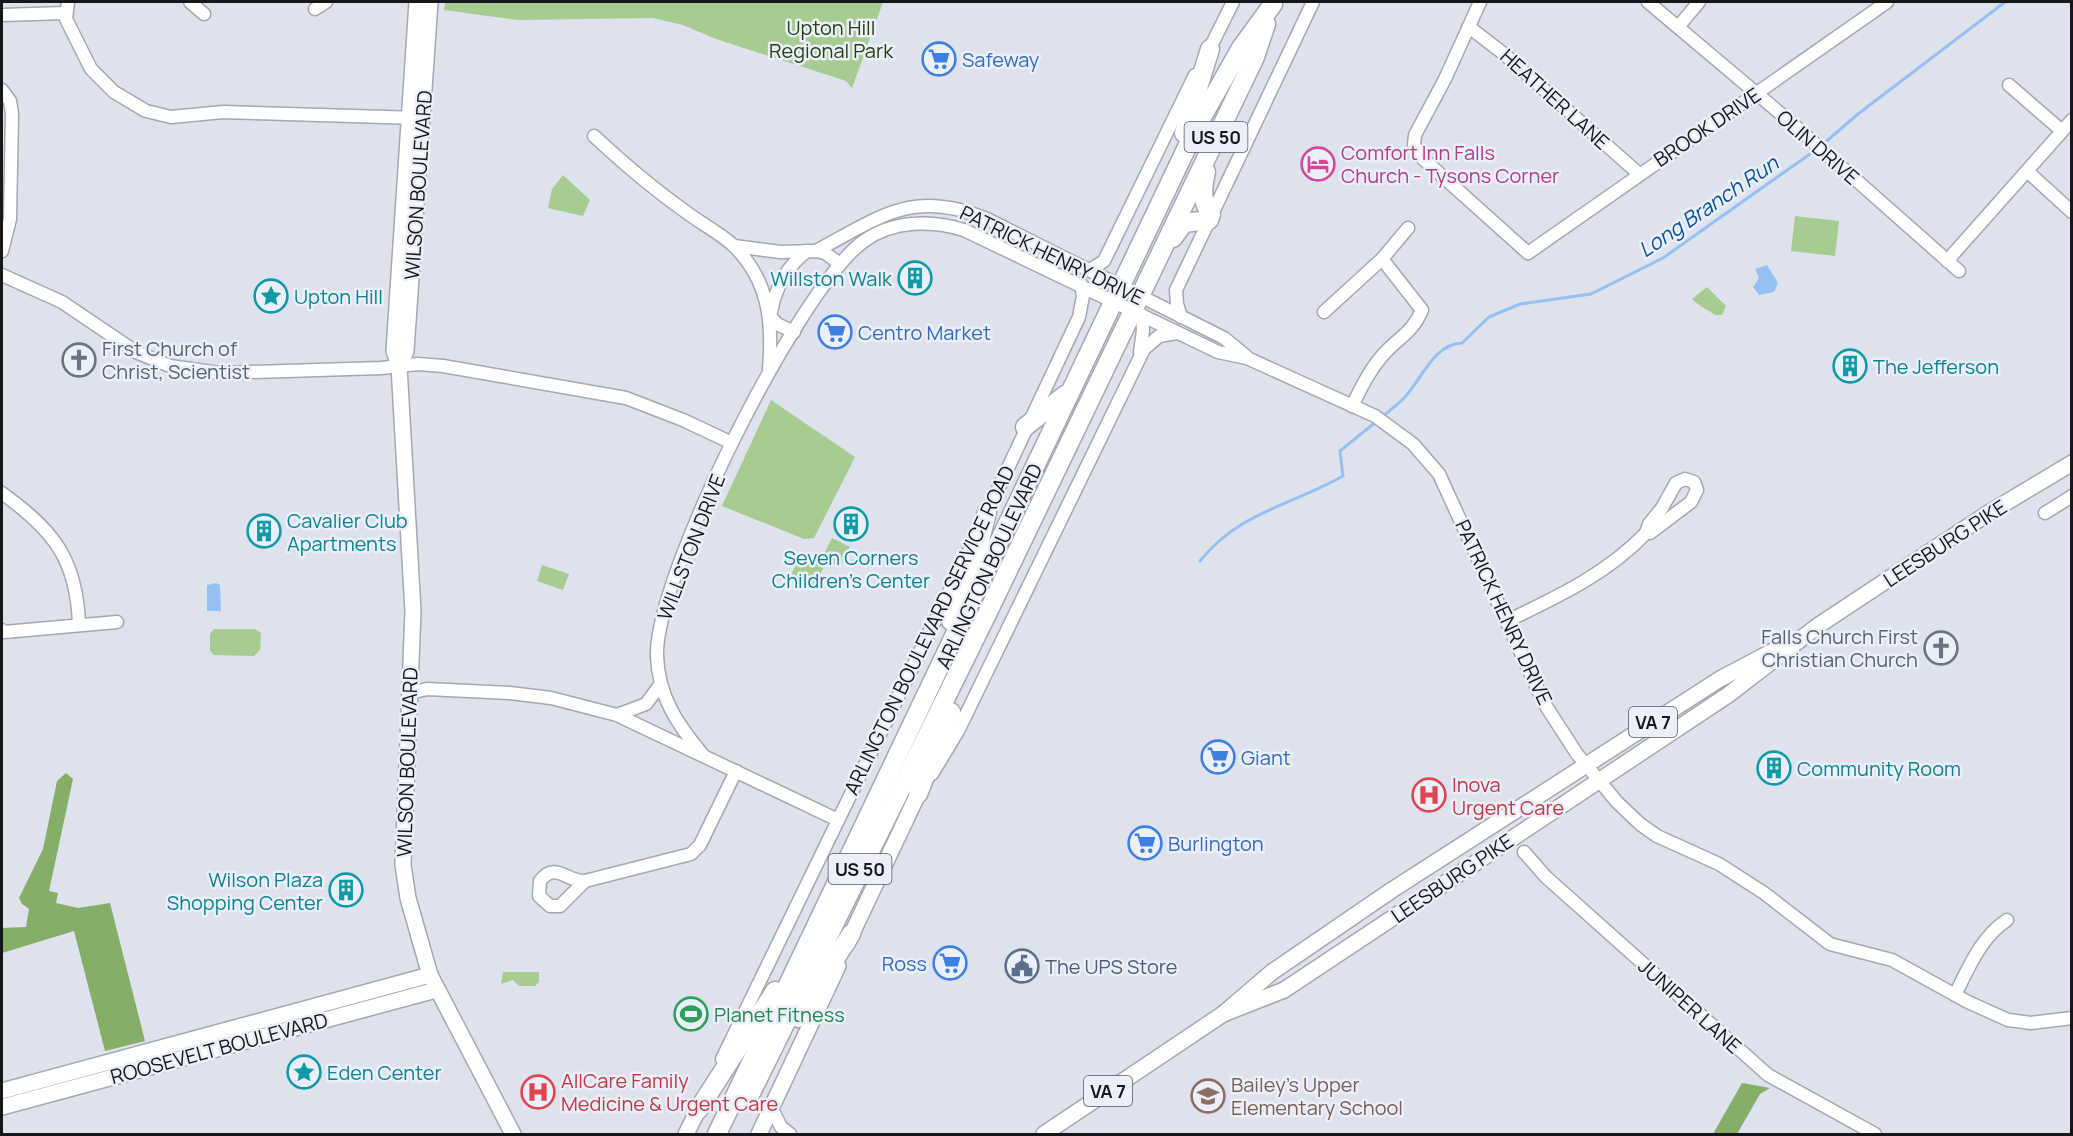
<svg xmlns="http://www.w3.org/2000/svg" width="2073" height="1136" viewBox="0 0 2073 1136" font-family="Manrope,sans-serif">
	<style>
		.green { fill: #a7cb91 }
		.forest { fill: #85ae68 }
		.water { fill: #97c0f2 }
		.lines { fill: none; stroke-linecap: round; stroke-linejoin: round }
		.stream { stroke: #97c0f2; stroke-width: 3 }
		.minor-casing { stroke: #a3a8b2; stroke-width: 15 }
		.major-casing { stroke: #a3a8b2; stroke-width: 18 }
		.highway-casing { stroke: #a3a8b2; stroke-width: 21 }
		.minor { stroke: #fff; stroke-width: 12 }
		.major { stroke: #fff; stroke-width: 15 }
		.highway { stroke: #fff; stroke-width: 18 }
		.labels { text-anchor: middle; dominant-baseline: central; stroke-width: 5; stroke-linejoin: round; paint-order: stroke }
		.shield { fill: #eaeffa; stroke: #55585d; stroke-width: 1.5 }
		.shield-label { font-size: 18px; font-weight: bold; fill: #15171a }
		.park-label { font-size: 20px; fill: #274210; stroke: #eaeffa }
		.shop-label { font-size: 20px; fill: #366cbe; stroke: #eaeffa; text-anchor: start }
		.street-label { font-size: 20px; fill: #15171a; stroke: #eaeffa }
		.hotel-label { font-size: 20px; fill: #b23c85; stroke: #eaeffa; text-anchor: start }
		.culture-label { font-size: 20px; fill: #0d838f; stroke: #eaeffa; text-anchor: start }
		.worship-label { font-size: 20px; fill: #5b616d; stroke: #eaeffa; text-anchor: start }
		.health-label { font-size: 20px; fill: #be3a42; stroke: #eaeffa; text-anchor: start }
		.service-label { font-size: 20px; fill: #4e5e75; stroke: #eaeffa; text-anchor: start }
		.leisure-label { font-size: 20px; fill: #27864d; stroke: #eaeffa; text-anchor: start }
		.education-label { font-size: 20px; fill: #785e54; stroke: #eaeffa; text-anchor: start }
		.water-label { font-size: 21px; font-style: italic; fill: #07529b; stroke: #eaeffa }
	</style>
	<rect width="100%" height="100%" fill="#dde2ec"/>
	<!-- green -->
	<g class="green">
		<path d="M445 2H883L852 88 846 81 716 39 683 25 653 18 518 20 444 10Z"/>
		<path d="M563 175 590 200 583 216 548 208 552 189Z"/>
		<path d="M1795 216 1839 221 1835 256 1791 251Z"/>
		<path d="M1707 287 1726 306 1722 315H1715C1707 309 1700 307 1692 299Z"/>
		<path d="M771 400 855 457 814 538 804 539 722 506Z"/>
		<path d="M832 538 850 547 840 567 822 558Z"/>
		<path d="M800 556 824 566 815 586 791 575Z"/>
		<path d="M542 565 569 574 563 590 537 581Z"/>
		<path d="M214 629H255L261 633 260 650 254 656 214 655 210 651V634Z"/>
		<path d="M503 972H539V982L535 986H519L513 980 501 984Z"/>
	</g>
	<!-- forest -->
	<g class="forest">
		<path d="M66 773 73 779 49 891 58 893 56 903 78 908 110 903 145 1041 105 1051 74 931 2 953V928L26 927 29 909 22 904 19 898 43 849 57 781Z"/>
		<path d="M1742 1083 1770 1088 1760 1094 1737 1134H1713Z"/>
	</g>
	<!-- water -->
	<g class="water">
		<path d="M1767 265 1778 283 1774 292 1759 295 1753 287 1759 278 1755 269Z"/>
		<path d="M216 583 220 585 221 611H207V585Z"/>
	</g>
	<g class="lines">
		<!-- stream -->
		<g class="stream">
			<path d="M1822 145 1858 114 2005 2"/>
			<path d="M1382 417C1389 411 1397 405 1403 399 1422 380 1433 344 1462 343L1489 317 1520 304 1591 294 1663 258 1817 149"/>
			<path d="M1200 561C1239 512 1290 506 1343 476L1340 451 1377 421"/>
		</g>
		<defs>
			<g id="minor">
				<path d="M68 2 66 19 91 69 114 92 146 111 171 117 223 112 418 118"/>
				<path d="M190 2 204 14"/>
				<path d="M1480 2 1445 79 1415 135 1414 145 1421 157 1528 253 1887 2"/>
				<path d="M1648 2 1794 125 1959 271"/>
				<path d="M315 9 326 2"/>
				<path d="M2 15 65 13"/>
				<path d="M1469 27 1504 54 1639 174"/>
				<path d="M1678 27 1699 2"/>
				<path d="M1207 54 1233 2"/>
				<path d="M2009 85 2062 131"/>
				<path d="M2 90 10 101 12 114 10 219 2 251"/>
				<path d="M594 136C622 162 651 187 682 209 698 222 719 232 734 246 769 281 773 322 769 369"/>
				<path d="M2027 171 2072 212"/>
				<path d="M734 246 780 252 816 251 825 253 840 264"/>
				<path d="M816 251C882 216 913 188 989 220L1224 338 1247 357"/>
				<path d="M1947 261 2072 120"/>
				<path d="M1090 270 1104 261 1195 75"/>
				<path d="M2 275 62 302 136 352 170 366 219 373 381 368 418 364 443 366 626 398 683 420 732 443"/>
				<path d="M771 312C776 287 786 267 807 251"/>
				<path d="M1324 312 1382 259 1408 228"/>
				<path d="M770 316 777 324 794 332"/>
				<path d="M1181 317 1177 304 1176 290 1313 2"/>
				<path d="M1140 352 1143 330 1142 315"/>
				<path d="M1352 406C1361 388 1369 371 1382 356 1397 338 1412 334 1422 310L1382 259"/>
				<path d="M2 493C53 530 77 559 79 625"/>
				<path d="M2045 513 2072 496"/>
				<path d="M984 519 1079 317 1083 296 1081 284"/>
				<path d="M1507 621C1557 597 1607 574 1646 533H1650L1691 502 1697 490 1694 482 1685 479 1676 483 1662 508 1649 524 1646 533"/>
				<path d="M2 630 4 632 117 622"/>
				<path d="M410 693 427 689 510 693 551 698 617 715 838 820"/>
				<path d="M617 715 646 704 660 685"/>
				<path d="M703 755C677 724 658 696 657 655 655 576 800 286 864 241 893 220 932 220 964 230L1218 352 1247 358 1375 416 1413 444 1439 474 1544 703 1577 754 1617 802 1640 824 1657 836 1719 864 1764 893 1830 944 1892 960 1968 1002 2008 1020 2031 1023 2072 1018"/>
				<path d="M932 774 958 731 1144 349 1159 336 1176 333"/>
				<path d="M1524 852 1546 877 1768 1075 1875 1134"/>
				<path d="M585 881C567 882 555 861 540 881L539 896 550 906H560L585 881 691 854 700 845 736 771"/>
				<path d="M1955 995C1969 967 1981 937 2007 920"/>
				<path d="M722 1059 969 551"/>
				<path d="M771 1107 781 1127 790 1134"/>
			</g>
			<g id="major">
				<path d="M417 2 394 351 399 366 413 611 403 865 408 898 430 975 513 1134"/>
				<path d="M399 366 406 351 407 336 430 2"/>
				<path d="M847 944 918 794"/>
				<path d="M1223 1014 1284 990 1728 695 1819 625 1987 514 2072 463"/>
				<path d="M2 1091 430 975"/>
				<path d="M2 1107 436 990"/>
				<path d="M686 1134 698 1110"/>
				<path d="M759 1134 838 966"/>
				<path d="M1044 1134 1223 1014 1272 972 1392 890 1720 679 1775 650"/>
			</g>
			<g id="highway">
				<path d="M1184 133 1210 49"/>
				<path d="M1206 172C1202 189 1201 200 1211 215"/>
				<path d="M1173 238 1184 223 1209 220"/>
				<path d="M1025 427 1065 395"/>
				<path d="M951 621 979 544 987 512"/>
				<path d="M918 794 951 712"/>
				<path d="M798 1018 851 934"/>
				<path d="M747 1101 988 612 1255 57 1266 24"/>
				<path d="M698 1110 775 991"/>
				<path d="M717 1134 1198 124 1241 48 1273 4"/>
			</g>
		</defs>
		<!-- minor casing -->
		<use href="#minor" class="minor-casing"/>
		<!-- major casing -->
		<use href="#major" class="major-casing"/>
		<!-- highway casing -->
		<use href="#highway" class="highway-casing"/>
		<!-- minor -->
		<use href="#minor" class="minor"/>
		<!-- major -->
		<use href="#major" class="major"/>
		<!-- highway -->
		<use href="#highway" class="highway"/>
	</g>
	<!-- icons -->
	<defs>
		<symbol id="supermarket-ring" viewBox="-11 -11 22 22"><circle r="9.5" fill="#eaeffa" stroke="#3f7fe0" stroke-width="1.5"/><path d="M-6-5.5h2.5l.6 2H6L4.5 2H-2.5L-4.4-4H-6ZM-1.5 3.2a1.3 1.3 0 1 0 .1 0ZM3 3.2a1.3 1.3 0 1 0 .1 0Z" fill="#3f7fe0"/></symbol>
		<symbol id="hotel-ring" viewBox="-11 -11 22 22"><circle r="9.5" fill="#eaeffa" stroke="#d1479c" stroke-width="1.5"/><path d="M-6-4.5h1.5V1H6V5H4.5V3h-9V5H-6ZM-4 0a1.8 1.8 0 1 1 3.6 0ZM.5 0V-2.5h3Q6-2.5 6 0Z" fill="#d1479c"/></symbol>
		<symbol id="building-ring" viewBox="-11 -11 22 22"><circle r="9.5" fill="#eaeffa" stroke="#0f9aa8" stroke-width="1.5"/><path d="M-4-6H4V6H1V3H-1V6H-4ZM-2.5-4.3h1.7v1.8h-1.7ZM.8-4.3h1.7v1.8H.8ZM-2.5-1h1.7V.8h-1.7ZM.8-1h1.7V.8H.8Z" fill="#0f9aa8"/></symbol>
		<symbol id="sight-ring" viewBox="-11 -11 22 22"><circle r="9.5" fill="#eaeffa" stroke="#0f9aa8" stroke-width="1.5"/><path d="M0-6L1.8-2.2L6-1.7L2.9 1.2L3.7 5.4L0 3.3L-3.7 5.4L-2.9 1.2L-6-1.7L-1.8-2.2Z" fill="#0f9aa8"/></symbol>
		<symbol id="church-ring" viewBox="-11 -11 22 22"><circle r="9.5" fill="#eaeffa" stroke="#6b7280" stroke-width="1.5"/><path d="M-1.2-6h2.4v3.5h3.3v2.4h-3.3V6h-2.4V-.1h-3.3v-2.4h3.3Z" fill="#6b7280"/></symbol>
		<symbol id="hospital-ring" viewBox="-11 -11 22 22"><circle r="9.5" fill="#eaeffa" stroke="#e0444e" stroke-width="1.5"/><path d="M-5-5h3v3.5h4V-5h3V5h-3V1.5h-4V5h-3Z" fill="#e0444e"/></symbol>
		<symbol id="civic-ring" viewBox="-11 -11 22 22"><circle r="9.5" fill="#eaeffa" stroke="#5c6f8a" stroke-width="1.5"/><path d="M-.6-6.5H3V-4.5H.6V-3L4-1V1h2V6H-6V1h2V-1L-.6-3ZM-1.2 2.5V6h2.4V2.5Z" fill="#5c6f8a"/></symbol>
		<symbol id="stadium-ring" viewBox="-11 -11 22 22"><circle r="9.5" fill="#eaeffa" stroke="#2e9e5b" stroke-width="1.5"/><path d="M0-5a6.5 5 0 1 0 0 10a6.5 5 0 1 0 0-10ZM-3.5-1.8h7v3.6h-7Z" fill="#2e9e5b"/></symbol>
		<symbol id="school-ring" viewBox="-11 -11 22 22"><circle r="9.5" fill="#eaeffa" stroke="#8d6e63" stroke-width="1.5"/><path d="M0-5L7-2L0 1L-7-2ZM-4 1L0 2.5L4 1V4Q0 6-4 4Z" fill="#8d6e63"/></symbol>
	</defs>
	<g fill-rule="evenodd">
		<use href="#supermarket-ring" x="920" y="40" width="38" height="38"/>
		<use href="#hotel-ring" x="1299" y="145" width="38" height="38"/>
		<use href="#building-ring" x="896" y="259" width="38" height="38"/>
		<use href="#sight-ring" x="252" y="277" width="38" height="38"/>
		<use href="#supermarket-ring" x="816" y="313" width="38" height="38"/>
		<use href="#church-ring" x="60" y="341" width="38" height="38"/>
		<use href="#building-ring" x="1831" y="347" width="38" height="38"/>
		<use href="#building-ring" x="832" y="505" width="38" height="38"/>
		<use href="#building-ring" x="245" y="512" width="38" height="38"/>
		<use href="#church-ring" x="1922" y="629" width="38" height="38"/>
		<use href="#supermarket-ring" x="1199" y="738" width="38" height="38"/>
		<use href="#building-ring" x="1755" y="749" width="38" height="38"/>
		<use href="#hospital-ring" x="1410" y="776" width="38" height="38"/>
		<use href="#supermarket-ring" x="1126" y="824" width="38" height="38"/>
		<use href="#building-ring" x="327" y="871" width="38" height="38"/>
		<use href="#supermarket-ring" x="931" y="944" width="38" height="38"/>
		<use href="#civic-ring" x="1003" y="947" width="38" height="38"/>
		<use href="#stadium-ring" x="672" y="995" width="38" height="38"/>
		<use href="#sight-ring" x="285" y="1053" width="38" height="38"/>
		<use href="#hospital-ring" x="519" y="1073" width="38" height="38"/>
		<use href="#school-ring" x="1189" y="1077" width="38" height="38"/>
	</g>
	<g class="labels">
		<!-- shield labels -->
		<g class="shield">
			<rect x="1184.5" y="122" width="63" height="30" rx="4.5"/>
			<rect x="1629" y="707" width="48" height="30" rx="4.5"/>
			<rect x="828.5" y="854" width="63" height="30" rx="4.5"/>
			<rect x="1084" y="1076" width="48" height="30" rx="4.5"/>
		</g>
		<g class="shield-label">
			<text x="1216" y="137">US 50</text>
			<text x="1653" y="722">VA 7</text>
			<text x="860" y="869">US 50</text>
			<text x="1108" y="1091">VA 7</text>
		</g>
		<!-- park labels -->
		<g class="park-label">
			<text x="831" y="27">Upton Hill<tspan x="831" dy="23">Regional Park</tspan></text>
		</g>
		<!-- shop labels -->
		<g class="shop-label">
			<text x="962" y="59">Safeway</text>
			<text x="858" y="332">Centro Market</text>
			<text x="1241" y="757">Giant</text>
			<text x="1168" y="843">Burlington</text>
			<text x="927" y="963" text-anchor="end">Ross</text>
		</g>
		<!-- street labels -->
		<g class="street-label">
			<text transform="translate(1555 99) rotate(42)">HEATHER LANE</text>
			<text transform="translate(1707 127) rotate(-34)">BROOK DRIVE</text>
			<text transform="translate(1818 147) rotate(41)">OLIN DRIVE</text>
			<text transform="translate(418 185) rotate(-86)">WILSON BOULEVARD</text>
			<text transform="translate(1052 255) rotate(26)">PATRICK HENRY DRIVE</text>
			<text transform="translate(1945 543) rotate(-33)">LEESBURG PIKE</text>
			<text transform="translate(691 547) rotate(-69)">WILLSTON DRIVE</text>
			<text transform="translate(989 566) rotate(-65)">ARLINGTON BOULEVARD</text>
			<text transform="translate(1504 612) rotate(65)">PATRICK HENRY DRIVE</text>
			<text transform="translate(929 630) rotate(-64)">ARLINGTON BOULEVARD SERVICE ROAD</text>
			<text transform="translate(407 762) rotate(-88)">WILSON BOULEVARD</text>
			<text transform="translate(1452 878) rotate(-34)">LEESBURG PIKE</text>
			<text transform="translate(1690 1006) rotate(42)">JUNIPER LANE</text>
			<text transform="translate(219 1048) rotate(-15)">ROOSEVELT BOULEVARD</text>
		</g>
		<!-- hotel labels -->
		<g class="hotel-label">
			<text x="1341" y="152">Comfort Inn Falls<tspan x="1341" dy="23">Church - Tysons Corner</tspan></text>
		</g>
		<!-- culture labels -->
		<g class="culture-label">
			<text x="892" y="278" text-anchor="end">Willston Walk</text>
			<text x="294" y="296">Upton Hill</text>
			<text x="1873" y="366">The Jefferson</text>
			<text x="287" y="520">Cavalier Club<tspan x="287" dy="23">Apartments</tspan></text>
			<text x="851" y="557" text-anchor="middle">Seven Corners<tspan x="851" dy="23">Children’s Center</tspan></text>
			<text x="1797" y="768">Community Room</text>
			<text x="323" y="879" text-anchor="end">Wilson Plaza<tspan x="323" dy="23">Shopping Center</tspan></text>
			<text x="327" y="1072">Eden Center</text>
		</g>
		<!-- worship labels -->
		<g class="worship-label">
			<text x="102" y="348">First Church of<tspan x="102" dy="23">Christ, Scientist</tspan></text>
			<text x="1918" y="636" text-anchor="end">Falls Church First<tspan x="1918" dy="23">Christian Church</tspan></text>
		</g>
		<!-- health labels -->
		<g class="health-label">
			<text x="1452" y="784">Inova<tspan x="1452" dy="23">Urgent Care</tspan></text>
			<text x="561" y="1080">AllCare Family<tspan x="561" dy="23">Medicine &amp; Urgent Care</tspan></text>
		</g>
		<!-- service labels -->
		<g class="service-label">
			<text x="1045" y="966">The UPS Store</text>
		</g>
		<!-- leisure labels -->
		<g class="leisure-label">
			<text x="714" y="1014">Planet Fitness</text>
		</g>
		<!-- education labels -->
		<g class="education-label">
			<text x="1231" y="1084">Bailey's Upper<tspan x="1231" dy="23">Elementary School</tspan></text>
		</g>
		<!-- water labels -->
		<g class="water-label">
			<text transform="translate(1708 206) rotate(-34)">Long Branch Run</text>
		</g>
	</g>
	<!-- border -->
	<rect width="2073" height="1136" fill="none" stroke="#15171a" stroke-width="6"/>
</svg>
